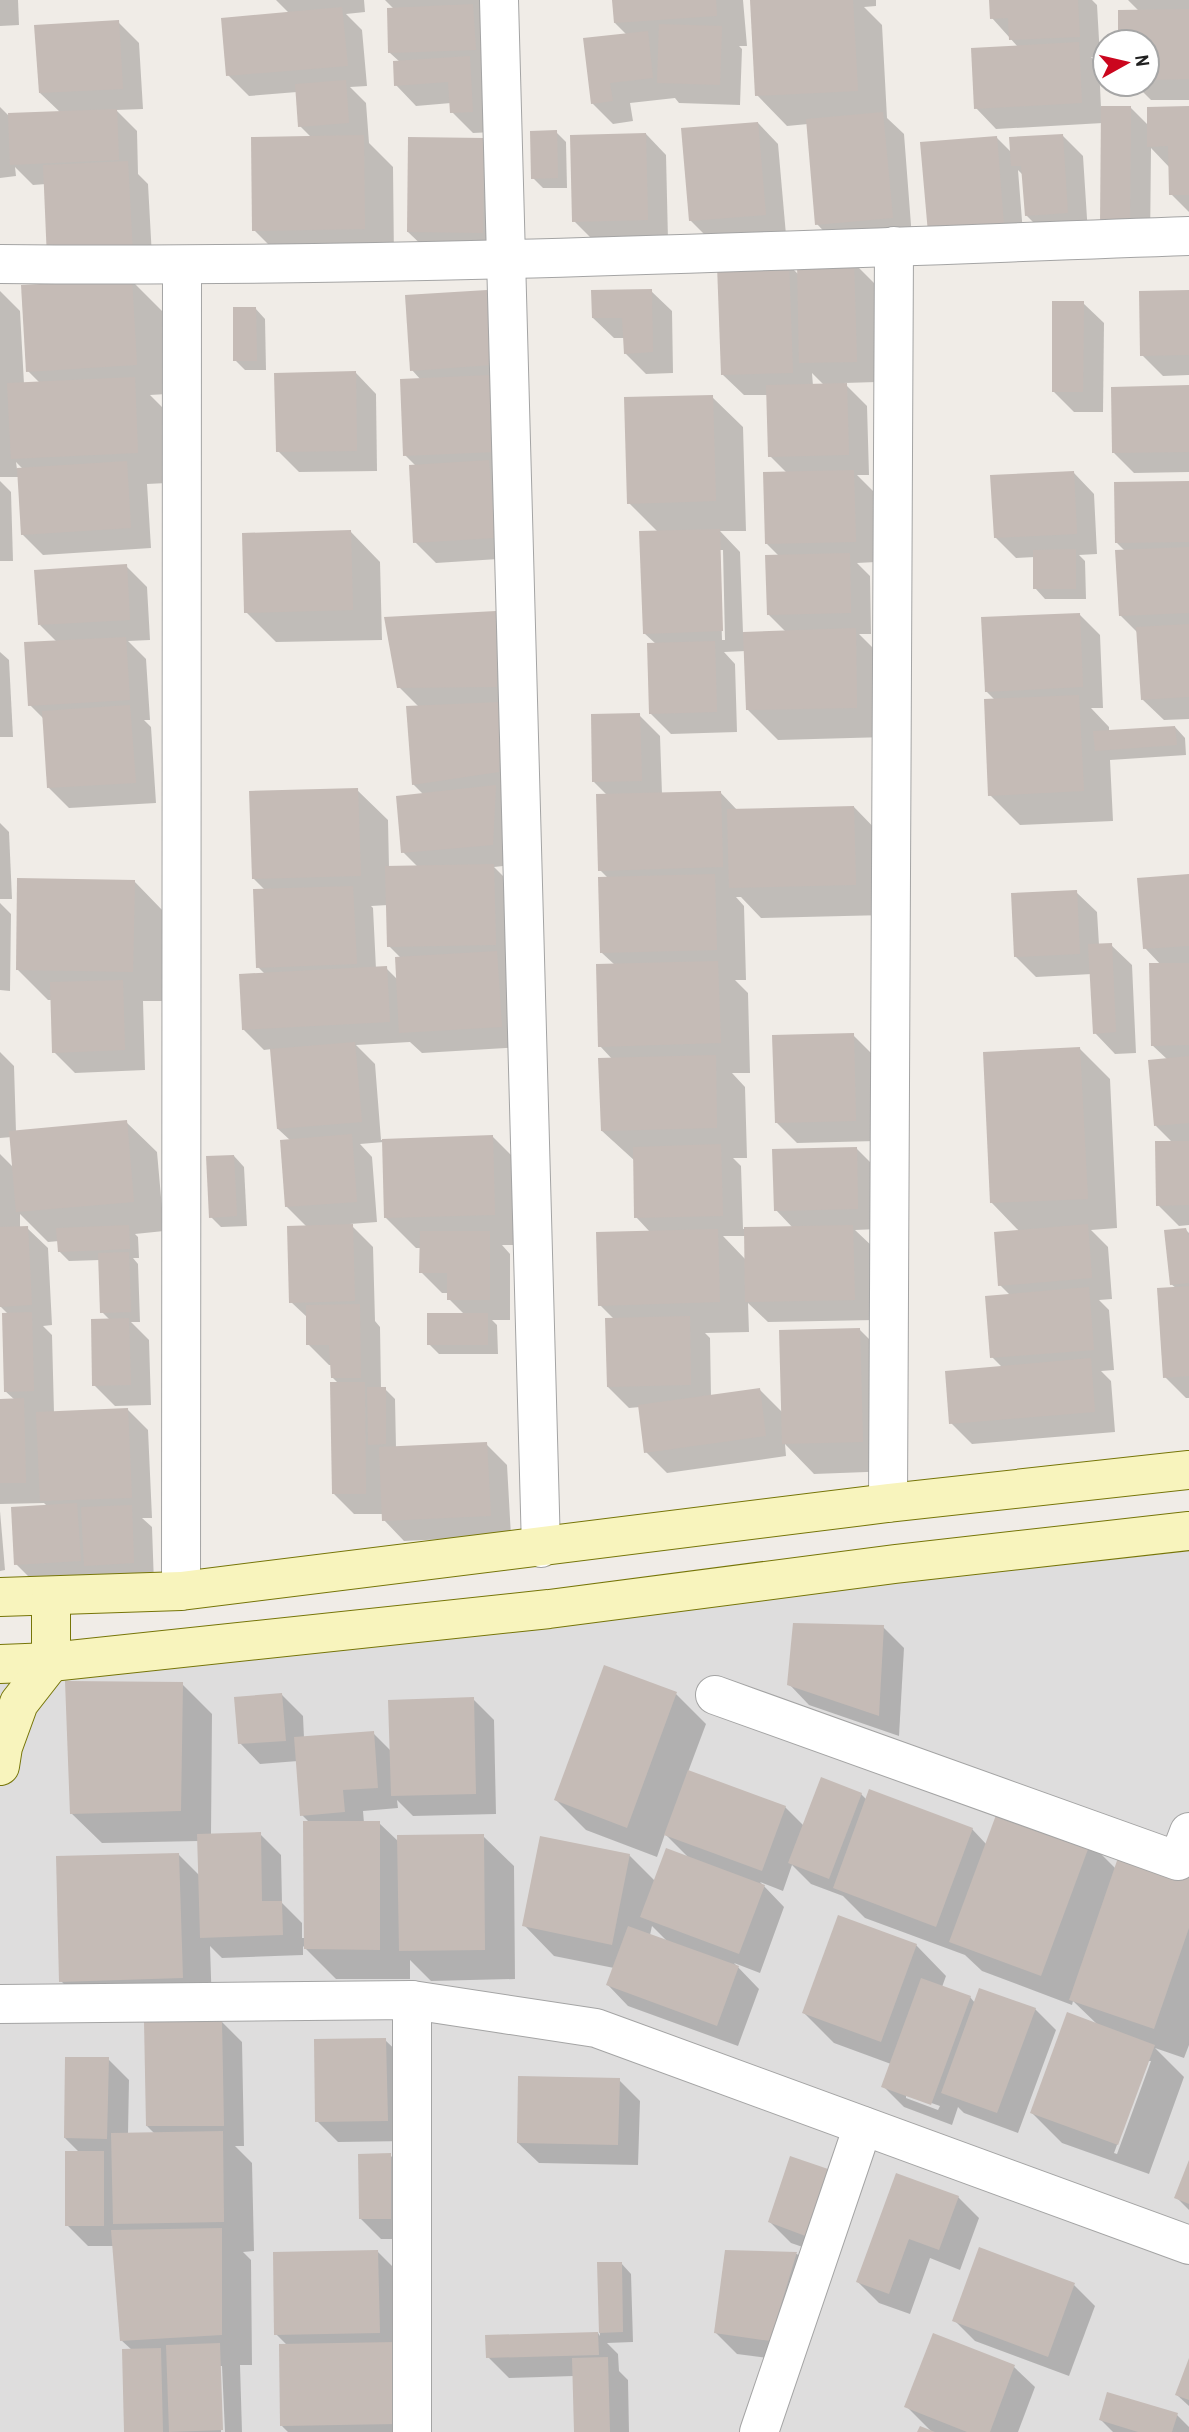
<svg xmlns="http://www.w3.org/2000/svg" width="1189" height="2432" viewBox="0 0 1189 2432" font-family="'Archivo Narrow',sans-serif">
	<style>
		.residential { fill: #dedddd }
		.shadow { fill: #0003; fill-rule: evenodd }
		.building { fill: #c5bbb6 }
		.lines { fill: none; stroke-linecap: round; stroke-linejoin: round }
		.street-casing { stroke: #a4a4a4; stroke-width: 40 }
		.secondary-casing { stroke: #767508; stroke-width: 40 }
		.street { stroke: #fff; stroke-width: 38 }
		.secondary { stroke: #f8f4bd; stroke-width: 38 }
	</style>
	<rect width="100%" height="100%" fill="#f0ece7"/>
	<!-- residential -->
	<path class="residential" d="M1189 1551V2432H0V1681Z"/>
	<!-- shadow -->
	<g class="shadow">
		<path d="M0 0H18L19 25 0 26Z"/>
		<path d="M276 0H364L365 12 346 14 362 30 367 86 350 87 366 103 369 143 393 167 394 259 284 260 254 230 312 138 300 126 297 92 249 96 228 75 290 14Z"/>
		<path d="M385 0H507L493 132 473 133 452 112 451 103 416 106 396 85 400 62 390 53 394 9Z"/>
		<path d="M614 0H743L747 46H739L742 49 740 105 679 103 675 98 630 103 633 121 613 124 592 103 627 35 615 23Z"/>
		<path d="M752 0H876V6L864 7 882 25 887 118 904 134 912 238 837 245 817 224 808 124 787 126 757 95Z"/>
		<path d="M991 0H1092L1097 5 1100 57H1091L1099 65 1101 108H1131L1149 126 1189 108V212L1171 194 1170 168 1151 148 1150 246H1123L1103 123 996 129 976 108 1018 47 992 18Z"/>
		<path d="M1128 0H1189V100H1151L1135 84H1147V42H1120L1140 12Z"/>
		<path d="M118 22 139 43 143 109 116 110 137 131 138 174 148 184 153 275 46 184 33 185 15 167 16 176 0 178V107L8 115 61 113 40 93Z"/>
		<path d="M758 123 778 144 786 235 711 241 690 220Z"/>
		<path d="M556 132 566 142 567 188H543L533 178Z"/>
		<path d="M646 134 666 155 668 240 595 242 574 221Z"/>
		<path d="M1062 135 1083 156 1088 234 1047 236 1026 215 1024 176 1018 170 1024 246 950 253 996 137 1012 153Z"/>
		<path d="M483 140 503 253 429 252 408 232Z"/>
		<path d="M853 262 874 283 877 382 844 383 867 406 869 475H857L874 492 876 562 857 563 870 576 871 634H859L885 660 887 737 778 740 747 709 746 651 724 652 735 664 737 732 671 734 650 713 656 644 644 633 659 533 629 503 712 397 743 427 746 531H720L740 552 743 633 786 632 768 614 780 557 767 544 787 473 770 456 768 395H744L723 375 788 264 799 275ZM812 373 824 385 813 386ZM719 550H723L725 640H722Z"/>
		<path d="M132 281 162 311 167 394 150 395 164 409 167 483 147 484 151 548 43 555 22 534 19 477H0V291L20 311 24 384 40 383 28 371ZM16 462 23 469H17Z"/>
		<path d="M651 291 672 311 673 373 646 374 625 353V338H614L593 318Z"/>
		<path d="M487 292 508 313 515 558 436 563 415 542 416 466 405 455 421 380 412 370Z"/>
		<path d="M1189 292V375L1163 376 1142 355Z"/>
		<path d="M1083 303 1104 323 1103 412H1074L1053 391Z"/>
		<path d="M255 308 265 319 266 370H245L235 360Z"/>
		<path d="M356 373 376 394 377 471 299 472 278 451Z"/>
		<path d="M1189 387V472L1134 473 1114 453Z"/>
		<path d="M1074 473 1094 494 1097 554 1079 555 1085 561 1086 599H1045L1035 588V557L1016 558 995 537Z"/>
		<path d="M0 481 11 492 13 561H0Z"/>
		<path d="M1189 483V719L1164 720 1143 700 1138 633 1120 615 1125 551 1117 543Z"/>
		<path d="M350 531 380 562 382 640 276 642 246 612Z"/>
		<path d="M126 566 147 587 150 640 128 641 146 659 150 720H144L151 727 156 803 69 808 49 788 44 719 30 705 57 642 40 625Z"/>
		<path d="M495 613 516 634 513 865 494 867 523 896 521 1047 422 1053 410 1042 356 1045 375 1064 381 1140 493 1137 523 1167 525 1245H502L510 1254V1320H492L497 1325 498 1354H439L429 1344 465 1315 449 1299V1293H442L421 1272V1248H416L386 1218 384 1142 360 1144 372 1157 377 1222 350 1224 373 1247 375 1321 380 1327 381 1389H385L395 1399 396 1448 486 1444 507 1465 511 1536 404 1541 384 1520 383 1514H354L333 1493 339 1384 332 1377V1365H329L308 1344V1318L291 1302 307 1227 286 1206 291 1141 278 1129 272 1049 264 1050 243 1029 265 974 258 967 266 891 253 878 357 790 388 820 389 868 418 867 403 852 424 795 413 784 419 707 399 687ZM388 905 389 946 401 958 398 980 386 968 376 969 373 908 371 906Z"/>
		<path d="M1079 614 1100 635 1103 708H1091L1109 727V732L1175 727 1185 738 1186 755 1110 760 1113 821 1020 825 990 795 995 700 986 691Z"/>
		<path d="M0 652 9 660 13 737H0Z"/>
		<path d="M639 715 660 736 662 794 720 792 738 811 854 807 884 838 886 915 761 918 741 897H736L744 906 746 980H735L748 993 750 1073H732L745 1087 747 1158H733L741 1166 743 1229 793 1228 776 1210 856 1148 877 1169 878 1229 855 1230 873 1247 875 1320 768 1322 748 1303 749 1332 705 1333 710 1338 711 1397 760 1390 783 1413 860 1330 890 1360 893 1471 814 1474 785 1444 786 1456 667 1473 646 1452 640 1407 629 1408 608 1387 614 1319 600 1305 650 1232 636 1217 635 1161 602 1131 613 1060 600 1046 615 965 602 953 609 879 600 870 608 796 594 782ZM723 1236H745L746 1260Z"/>
		<path d="M0 823 9 832 12 899H0Z"/>
		<path d="M1189 876V1225L1179 1226 1158 1205 1173 1143 1156 1126 1168 1060 1152 1045 1161 965 1145 948Z"/>
		<path d="M134 881 164 912 163 1001H143L145 1070 75 1073 54 1052 52 1000H48L18 970Z"/>
		<path d="M1076 892 1097 912 1099 945H1111L1132 965 1136 1053 1115 1054 1095 1033 1092 974 1036 977 1015 956Z"/>
		<path d="M0 903 11 914 10 991 0 990V1043Z"/>
		<path d="M853 1035 874 1056 876 1141 797 1143 776 1122Z"/>
		<path d="M1080 1049 1110 1079 1117 1228 1091 1230 1108 1247 1112 1299 1099 1300 1109 1310 1114 1370 1101 1371 1111 1381 1115 1432 972 1444 951 1423 1002 1367 992 1357 1010 1295 1000 1285 1020 1232 991 1202Z"/>
		<path d="M0 1052 14 1066 16 1132 126 1122 157 1152 164 1231 135 1234 138 1237 139 1258H133L138 1264 140 1322H131L149 1340 151 1405 115 1406 94 1385 110 1320 102 1312 100 1260 69 1261 59 1251V1241L48 1242 20 1214V1228H27L48 1248 52 1325 43 1326 52 1335 54 1413 128 1410 148 1430 152 1518H142L152 1527 154 1584 37 1585 16 1564 48 1507 44 1503 0 1504V1400H15L5 1391 9 1315 1 1307 0 1291V1154L14 1168 12 1137 0 1138Z"/>
		<path d="M234 1156 244 1167 247 1226 221 1227 211 1217Z"/>
		<path d="M1186 1230 1189 1233V1398H1186L1165 1377 1176 1288 1171 1284Z"/>
		<path d="M0 1511 5 1570 0 1571Z"/>
		<path d="M883 1627 904 1648 899 1736 809 1705 789 1684Z"/>
		<path d="M182 1684 212 1714 211 1836 260 1834 281 1855 282 1903 302 1923V1938H306L310 1823 302 1815 298 1761 260 1764 240 1743 282 1695 303 1716 304 1738 373 1733 391 1751 473 1699 494 1720 496 1814 413 1816 397 1800 398 1808 363 1811 364 1823H379L399 1842 483 1836 514 1866 515 1979 431 1981 410 1960V1979H336L303 1946V1955L222 1958 210 1946 212 2008 91 2011 61 1981 178 1854 200 1876 199 1841 102 1843 71 1813Z"/>
		<path d="M676 1694 706 1724 688 1772 785 1807 804 1826 861 1794 867 1800 972 1829 987 1845 1090 1843 1116 1869 1189 1878V2045L1184 2058 1155 2048 1184 2077 1149 2174 1062 2143 1032 2113 1099 2026 1073 2001 1072 2005 982 1971 965 1955 865 1918 843 1896 811 1884 792 1865 783 1891 760 1882 784 1907 760 1973 734 1963 759 1989 738 2046 628 2006 608 1985 614 1968 554 1956 524 1925 629 1855 655 1881 690 1859 665 1834 657 1857 586 1830 556 1800ZM652 1926 668 1942 650 1935ZM1148 2061H1151L1117 2154 1114 2153Z"/>
		<path d="M916 1945 946 1976 942 1987 970 1997 975 2003 1035 2009 1056 2030 1018 2133 964 2113 958 2107 952 2125 904 2107 883 2086 891 2064 834 2043 804 2013ZM906 2094 940 2106 938 2110 906 2098Z"/>
		<path d="M222 2022 242 2042 244 2146H235L252 2163 254 2251 243 2252 251 2260 252 2365H240L242 2432H225L222 2366H219L221 2432H125L132 2350 121 2340 114 2246H88L67 2225 80 2153 65 2138 108 2059 129 2080 128 2134H155L147 2126Z"/>
		<path d="M385 2040 406 2060 408 2141 338 2142 317 2121Z"/>
		<path d="M619 2080 640 2101 638 2165 539 2163 518 2143Z"/>
		<path d="M390 2155 411 2176V2239H381L360 2218Z"/>
		<path d="M791 2158 829 2256 791 2243 770 2222Z"/>
		<path d="M1189 2164V2210L1177 2198Z"/>
		<path d="M958 2197 979 2218 960 2270 930 2258 910 2314 879 2303 858 2282Z"/>
		<path d="M378 2252 408 2282 428 2432H288L282 2426 288 2346 276 2334Z"/>
		<path d="M727 2252 797 2254 817 2274 790 2361 737 2354 716 2333Z"/>
		<path d="M621 2263 631 2274 633 2342 607 2343 618 2354 619 2371 628 2380 629 2432H576L574 2376 509 2378 488 2357 598 2333 600 2336 599 2264Z"/>
		<path d="M1074 2285 1095 2306 1069 2376 975 2341 955 2321Z"/>
		<path d="M934 2335 1014 2367 1035 2387 1018 2432H932L906 2406Z"/>
		<path d="M1189 2362V2406L1177 2395Z"/>
		<path d="M1177 2415 1189 2427V2432H1113L1101 2420Z"/>
	</g>
	<!-- building -->
	<g class="building">
		<path d="M612 0H716L717 16 614 23Z"/>
		<path d="M750 0H853L858 91 755 96Z"/>
		<path d="M989 0H1078L1080 37 1009 40 1008 18 990 19Z"/>
		<path d="M473 4 476 50 388 53 387 8Z"/>
		<path d="M342 7 348 66 226 76 221 18Z"/>
		<path d="M1189 9V79L1147 80V42H1118V10Z"/>
		<path d="M119 20 123 89 39 93 34 25Z"/>
		<path d="M659 24 722 26 720 85 657 83Z"/>
		<path d="M648 31 653 78 610 83 613 101 591 104 583 38Z"/>
		<path d="M1079 42 1082 103 974 109 971 48Z"/>
		<path d="M470 56 473 112 450 113 448 82 394 86 393 61Z"/>
		<path d="M346 80 349 123 298 127 295 84Z"/>
		<path d="M1101 106H1131L1130 226H1100Z"/>
		<path d="M1189 106V195H1169L1168 146 1147 147V107Z"/>
		<path d="M117 109 119 160 10 165 8 113Z"/>
		<path d="M883 112 893 218 815 225 806 119Z"/>
		<path d="M758 122 766 215 689 221 681 128Z"/>
		<path d="M557 130 558 178 531 179 530 131Z"/>
		<path d="M646 133 648 220 572 222 570 135Z"/>
		<path d="M1063 134 1068 213 1025 216 1021 166H1011L1009 137Z"/>
		<path d="M364 135 365 229 252 231 251 137Z"/>
		<path d="M997 136 1004 226 928 233 920 142Z"/>
		<path d="M408 137 484 138 483 233 407 232Z"/>
		<path d="M128 161 133 255 47 259 43 165Z"/>
		<path d="M854 260 857 362 799 363 797 262Z"/>
		<path d="M789 262 793 373 721 375 717 265Z"/>
		<path d="M132 279 137 365 26 372 21 285Z"/>
		<path d="M652 289 653 352 624 354 622 318H592L591 290Z"/>
		<path d="M487 290 492 365 410 371 405 295Z"/>
		<path d="M1189 290V355L1140 356 1139 291Z"/>
		<path d="M1052 301H1084L1083 392H1052Z"/>
		<path d="M233 307H256L257 361H233Z"/>
		<path d="M356 371 357 451 276 452 274 373Z"/>
		<path d="M491 375 495 452 403 456 400 379Z"/>
		<path d="M135 377 138 453 11 459 7 383Z"/>
		<path d="M847 383 849 455 768 457 766 385Z"/>
		<path d="M1189 385V452L1112 453 1111 387Z"/>
		<path d="M713 395 716 501 627 504 624 397Z"/>
		<path d="M489 460 495 538 413 543 409 465Z"/>
		<path d="M127 461 131 528 21 535 17 468Z"/>
		<path d="M854 470 856 542 765 544 763 472Z"/>
		<path d="M1074 471 1077 534 994 538 990 475Z"/>
		<path d="M1189 481V542L1115 543 1114 482Z"/>
		<path d="M720 529 723 631 643 634 639 531Z"/>
		<path d="M351 530 353 610 244 613 242 533Z"/>
		<path d="M1189 547V613L1119 616 1115 550Z"/>
		<path d="M1076 549V589H1033V550Z"/>
		<path d="M850 553 851 613 767 615 765 555Z"/>
		<path d="M127 564 130 620 38 625 34 570Z"/>
		<path d="M496 611 497 687 397 688 384 617Z"/>
		<path d="M1080 613 1083 687 985 692 981 617Z"/>
		<path d="M1189 624V697L1141 700 1136 627Z"/>
		<path d="M856 628 857 708 746 710 743 632Z"/>
		<path d="M126 637 130 700 28 706 24 642Z"/>
		<path d="M715 641 717 712 649 714 647 643Z"/>
		<path d="M1079 695 1084 791 988 796 984 699Z"/>
		<path d="M501 702 499 772 412 785 406 706Z"/>
		<path d="M130 705 136 783 47 788 42 711Z"/>
		<path d="M640 713 642 781 592 782 591 714Z"/>
		<path d="M1175 726 1177 745 1095 751 1093 731Z"/>
		<path d="M496 785 493 845 401 853 396 796Z"/>
		<path d="M358 788 361 876 252 879 249 791Z"/>
		<path d="M721 791 723 867 598 871 596 794Z"/>
		<path d="M854 806 856 885 729 888 727 809Z"/>
		<path d="M494 864 496 945 387 947 385 866Z"/>
		<path d="M715 874 717 950 600 953 598 877Z"/>
		<path d="M1189 874V946L1143 949 1137 878Z"/>
		<path d="M17 878 135 880 133 972 16 970Z"/>
		<path d="M353 886 357 964 256 968 253 889Z"/>
		<path d="M1077 890 1080 954 1014 957 1011 893Z"/>
		<path d="M1112 943 1116 1032 1093 1034 1088 944Z"/>
		<path d="M497 951 502 1027 399 1033 395 957Z"/>
		<path d="M718 961 721 1043 598 1047 596 964Z"/>
		<path d="M1149 963H1189V1045L1151 1046Z"/>
		<path d="M387 966 390 1022 242 1030 239 974Z"/>
		<path d="M123 980 125 1050 52 1053 50 982Z"/>
		<path d="M854 1033 856 1121 775 1123 772 1035Z"/>
		<path d="M355 1042 362 1122 277 1129 270 1049Z"/>
		<path d="M1080 1047 1088 1199 990 1203 983 1052Z"/>
		<path d="M716 1055 717 1128 601 1131 598 1058Z"/>
		<path d="M1189 1056V1123L1154 1126 1148 1060Z"/>
		<path d="M127 1120 134 1202 16 1212 9 1131Z"/>
		<path d="M352 1134 357 1202 285 1207 280 1140Z"/>
		<path d="M493 1135 495 1215 384 1218 382 1139Z"/>
		<path d="M1155 1141H1189V1205L1156 1206Z"/>
		<path d="M721 1144 723 1216 634 1218 633 1147Z"/>
		<path d="M857 1147 858 1209 774 1211 772 1149Z"/>
		<path d="M234 1155 237 1216 209 1218 206 1156Z"/>
		<path d="M353 1224 355 1301 289 1303 287 1226Z"/>
		<path d="M1088 1224 1092 1278 998 1286 994 1232Z"/>
		<path d="M129 1225 130 1249 58 1252 56 1228Z"/>
		<path d="M853 1225 855 1300 745 1302 744 1227Z"/>
		<path d="M28 1226 32 1305 0 1307V1227Z"/>
		<path d="M1186 1228 1189 1238V1283L1170 1285 1164 1230Z"/>
		<path d="M718 1229 720 1302 598 1306 596 1232Z"/>
		<path d="M420 1231H490V1300H447V1273H419Z"/>
		<path d="M129 1252 131 1312 100 1313 98 1253Z"/>
		<path d="M1189 1286V1376L1163 1378 1157 1288Z"/>
		<path d="M1089 1287 1094 1350 990 1358 985 1296Z"/>
		<path d="M360 1304 361 1378H331L329 1345H306V1305Z"/>
		<path d="M32 1312 34 1391 4 1392 2 1313Z"/>
		<rect x="427" y="1313" width="61" height="32"/>
		<path d="M690 1316 691 1385 607 1387 605 1318Z"/>
		<path d="M129 1318 131 1385 92 1386 91 1319Z"/>
		<path d="M860 1328 863 1442 782 1444 779 1330Z"/>
		<path d="M1091 1358 1095 1412 949 1424 945 1371Z"/>
		<path d="M330 1382H365L366 1494H332Z"/>
		<path d="M367 1387H386V1444L368 1445Z"/>
		<path d="M760 1388 766 1436 644 1453 638 1405Z"/>
		<path d="M24 1398 26 1483H0V1399Z"/>
		<path d="M128 1408 132 1498 40 1501 36 1412Z"/>
		<path d="M487 1442 491 1516 382 1521 379 1447Z"/>
		<path d="M77 1503 81 1561 14 1565 11 1507Z"/>
		<path d="M132 1505 134 1563 84 1566 81 1507Z"/>
		<path d="M793 1623 884 1625 879 1716 787 1685Z"/>
		<path d="M604 1665 677 1692 627 1828 554 1800Z"/>
		<path d="M65 1681 183 1682 181 1811 70 1814Z"/>
		<path d="M282 1693 286 1741 238 1744 234 1697Z"/>
		<path d="M474 1697 476 1794 391 1796 388 1700Z"/>
		<path d="M374 1731 378 1788 343 1790 345 1812 300 1816 294 1737Z"/>
		<path d="M688 1770 786 1806 762 1871 664 1835Z"/>
		<path d="M821 1777 862 1793 829 1879 788 1863Z"/>
		<path d="M869 1789 973 1828 936 1927 833 1888Z"/>
		<path d="M999 1807 1091 1841 1041 1976 949 1942Z"/>
		<path d="M303 1821H380V1950L304 1949Z"/>
		<path d="M261 1832 262 1901H282L283 1935 200 1938 197 1834Z"/>
		<path d="M484 1834 485 1950 399 1951 397 1835Z"/>
		<path d="M540 1836 630 1854 612 1945 522 1926Z"/>
		<path d="M666 1848 765 1885 739 1954 640 1917Z"/>
		<path d="M1120 1852 1189 1876V1928L1154 2029 1069 2000Z"/>
		<path d="M179 1853 183 1978 59 1982 56 1856Z"/>
		<path d="M838 1915 917 1944 881 2042 802 2013Z"/>
		<path d="M628 1926 739 1966 717 2026 606 1985Z"/>
		<path d="M921 1978 971 1996 931 2105 881 2087Z"/>
		<path d="M979 1988 1036 2008 997 2113 941 2093Z"/>
		<path d="M1067 2012 1155 2045 1118 2145 1030 2113Z"/>
		<path d="M222 2020 224 2126H146L144 2021Z"/>
		<path d="M386 2038 388 2121 315 2122 314 2039Z"/>
		<path d="M65 2057H109L107 2139 64 2138Z"/>
		<path d="M518 2076 620 2078 618 2145 517 2143Z"/>
		<path d="M223 2131 224 2222 113 2224 111 2133Z"/>
		<rect x="65" y="2151" width="39" height="75"/>
		<path d="M391 2153V2219H359L358 2154Z"/>
		<path d="M790 2156 831 2170 808 2237 768 2222Z"/>
		<path d="M1189 2160V2204L1174 2198Z"/>
		<path d="M896 2173 959 2196 939 2250 909 2239 889 2294 856 2282Z"/>
		<path d="M222 2228V2335L120 2341 111 2230Z"/>
		<path d="M979 2247 1075 2283 1048 2357 952 2321Z"/>
		<path d="M378 2250 380 2333 274 2335 273 2252Z"/>
		<path d="M725 2250 797 2252 770 2341 714 2333Z"/>
		<path d="M597 2262H622L623 2332 599 2333Z"/>
		<path d="M598 2332 599 2355 486 2358 485 2335Z"/>
		<path d="M933 2333 1015 2365 990 2432H967L904 2407Z"/>
		<path d="M398 2342 399 2424 280 2426 279 2344Z"/>
		<path d="M220 2343 223 2430 169 2432 166 2345Z"/>
		<path d="M161 2348 163 2432H124L122 2349Z"/>
		<path d="M608 2357 610 2432H574L572 2358Z"/>
		<path d="M1189 2358V2400L1175 2395Z"/>
		<path d="M1107 2392 1178 2413 1172 2432H1138L1099 2420Z"/>
		<path d="M920 2426 935 2432H917Z"/>
	</g>
	<g class="lines">
		<defs>
			<g id="street">
				<path d="M499 0 541 1548"/>
				<path d="M0 264C397 268 793 250 1189 236"/>
				<path d="M888 1503 894 246"/>
				<path d="M181 1591 182 266"/>
				<path d="M715 1695 1178 1861 1189 1832"/>
				<path d="M0 2004 412 2000 596 2028 1189 2245"/>
				<path d="M412 2432V2000"/>
				<path d="M759 2432 863 2126"/>
			</g>
			<g id="secondary">
				<path d="M0 1597 181 1591 888 1503 1189 1470"/>
				<path d="M0 1664 51 1662 549 1609 895 1564 1189 1531"/>
				<path d="M0 1766 3 1747 19 1703 51 1662V1596"/>
			</g>
		</defs>
		<!-- street casing -->
		<use href="#street" class="street-casing"/>
		<!-- secondary casing -->
		<use href="#secondary" class="secondary-casing"/>
		<!-- street -->
		<use href="#street" class="street"/>
		<!-- secondary -->
		<use href="#secondary" class="secondary"/>
	</g>
	<!-- north arrow -->
	<g transform="translate(1126 63) rotate(82)"><circle r="33" fill="#ffffff" stroke="#a6a6a6" stroke-width="2"/>
	<path d="M0-5L12 26L0 18L-12 26Z" fill="#cb061e"/>
	<text y="-10" font-size="19" font-weight="bold" text-anchor="middle" fill="#202020">N</text>
	</g>
</svg>
